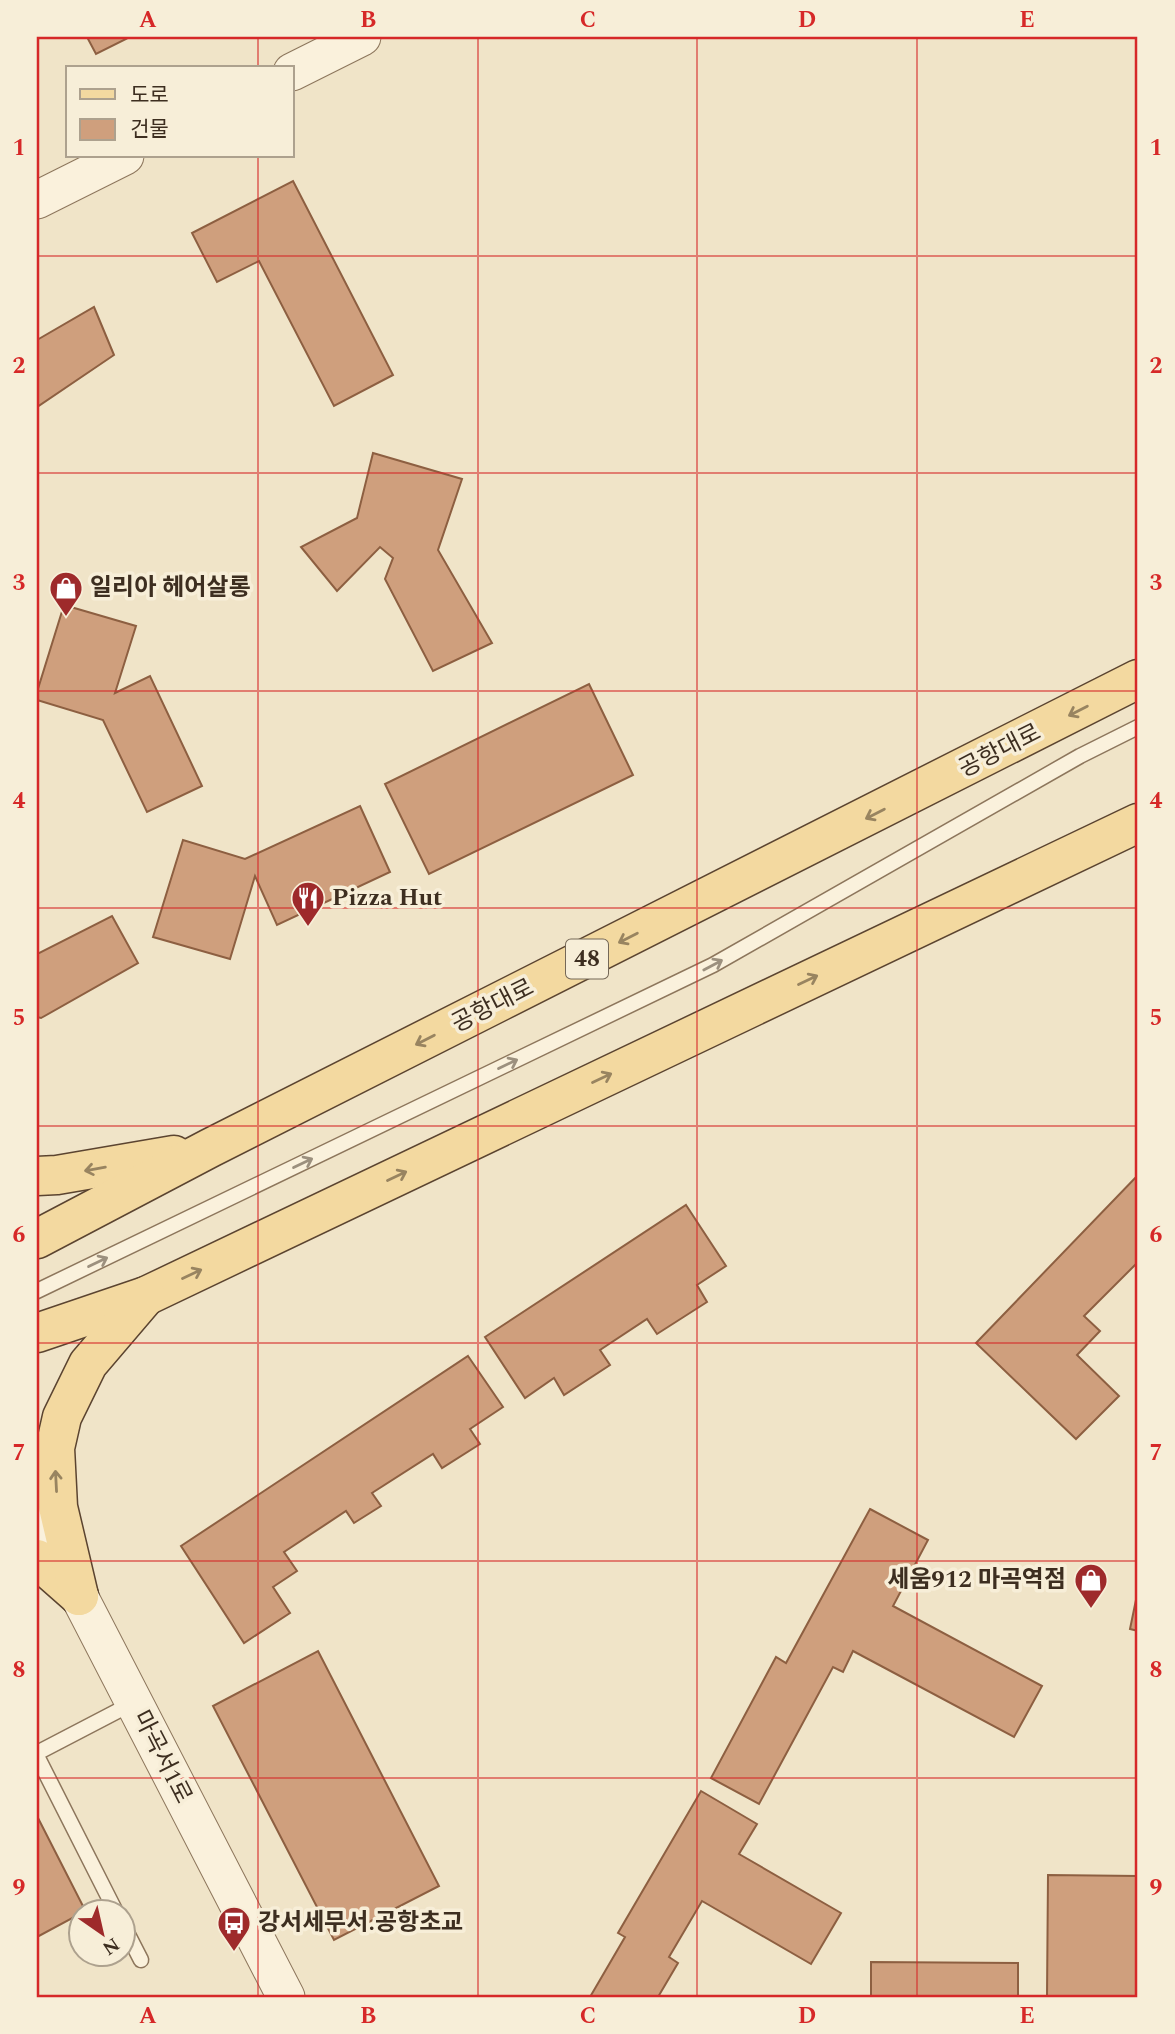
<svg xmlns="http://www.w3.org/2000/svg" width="1175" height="2034" viewBox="0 0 1175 2034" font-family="Spectral,'Noto Sans KR',serif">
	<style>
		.building { fill: #cf9f7d; stroke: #8d5f41; stroke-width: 2 }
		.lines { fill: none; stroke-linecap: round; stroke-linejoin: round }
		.service-casing { stroke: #8d765c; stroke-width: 17 }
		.tertiary-casing { stroke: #8d765c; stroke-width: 39 }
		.primary-casing { stroke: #5b4430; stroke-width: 41 }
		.service { stroke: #faf1dc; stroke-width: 14 }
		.tertiary { stroke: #faf1dc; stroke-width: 37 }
		.primary { stroke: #f3d9a0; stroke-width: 38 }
		.oneway { stroke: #988460 }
		.oneway2 { stroke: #9c907e }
		.grid { fill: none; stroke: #d62828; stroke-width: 2; stroke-opacity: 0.55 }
		.labels { text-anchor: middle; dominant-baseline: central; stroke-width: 7; stroke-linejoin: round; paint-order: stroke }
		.shield { fill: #f7eed8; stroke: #756857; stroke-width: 2 }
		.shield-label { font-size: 23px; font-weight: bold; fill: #3d2e20 }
		.poi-label { font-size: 24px; font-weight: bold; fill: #3d2e20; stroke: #f7eed8; text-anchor: start }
		.street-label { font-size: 24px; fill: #3d2e20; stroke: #f7eed8 }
		.neatline { fill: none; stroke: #d62828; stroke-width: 2.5 }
		.grid-label { font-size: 23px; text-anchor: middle; font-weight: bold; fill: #d62828 }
	</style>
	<rect width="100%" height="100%" fill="#f0e4c8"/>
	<!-- building -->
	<g class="building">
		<path d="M87 37H124L126 39 96 54Z"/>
		<path d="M293 181 393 375 334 406 259 261 217 282 192 233Z"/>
		<path d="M94 307 114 355 37 407V340Z"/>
		<path d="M373 453 462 479 438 550 492 643 433 671 385 579 393 558 380 547 337 591 301 547 357 518Z"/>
		<path d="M64 605 136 626 115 693 150 676 202 786 147 812 103 720 37 700V692Z"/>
		<path d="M589 684 633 775 429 874 385 784Z"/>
		<path d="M360 806 390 872 277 925 255 876 230 959 153 937 183 840 245 859Z"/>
		<path d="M112 916 138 963 41 1018 37 1017V954Z"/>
		<path d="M1138 1175V1262L1084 1316 1100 1331 1077 1355 1119 1396 1076 1439 976 1343Z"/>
		<path d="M686 1205 726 1266 697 1285 707 1302 657 1334 647 1319 600 1350 610 1365 564 1395 554 1378 525 1398 485 1337Z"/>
		<path d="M468 1356 503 1407 470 1429 480 1444 442 1468 433 1454 372 1493 381 1506 354 1523 346 1511 284 1552 297 1571 273 1587 290 1613 244 1643 181 1546Z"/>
		<path d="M870 1509 928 1540 893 1606 1042 1686 1014 1737 853 1651 843 1672 833 1667 759 1804 711 1778 776 1657 786 1663Z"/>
		<path d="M1138 1590V1631L1130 1629Z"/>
		<path d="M318 1651 439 1886 334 1940 213 1706Z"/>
		<path d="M701 1791 757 1824 739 1854 841 1913 811 1964 702 1901 669 1957 678 1963 658 1997H590L625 1937 618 1933Z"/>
		<path d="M37 1816 86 1912H80V1914L37 1937Z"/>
		<path d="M1048 1875 1138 1876V1997H1047Z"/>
		<path d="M871 1962 1018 1963V1997H871Z"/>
	</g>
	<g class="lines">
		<defs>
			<g id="service">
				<path d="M37 1291 713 965 1080 756 1138 727"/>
				<path d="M37 1753 133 1703"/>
				<path d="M37 1756 116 1912"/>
				<path d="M122 1923 141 1960"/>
			</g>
			<g id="tertiary">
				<path d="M292 72 362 37"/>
				<path d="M37 200 125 156"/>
				<path d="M37 1518 79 1596 286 1997"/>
			</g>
			<g id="primary">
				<path d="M37 1176 57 1175 174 1155"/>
				<path d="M37 1239 210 1148 1138 679"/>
				<path d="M37 1333 146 1296 1138 823"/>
				<path d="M37 1559 79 1596"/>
				<path d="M79 1596 58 1507 55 1448 62 1417 88 1364 146 1296"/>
			</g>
		</defs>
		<!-- service casing -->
		<use href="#service" class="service-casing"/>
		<!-- tertiary casing -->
		<use href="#tertiary" class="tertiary-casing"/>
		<!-- primary casing -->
		<use href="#primary" class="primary-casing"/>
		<!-- service -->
		<use href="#service" class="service"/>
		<!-- tertiary -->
		<use href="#tertiary" class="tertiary"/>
		<!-- primary -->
		<use href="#primary" class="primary"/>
	</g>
	<!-- one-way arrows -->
	<defs><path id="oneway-shaft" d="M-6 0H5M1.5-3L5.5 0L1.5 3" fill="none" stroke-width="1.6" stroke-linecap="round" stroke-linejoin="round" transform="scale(1.75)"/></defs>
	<g class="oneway">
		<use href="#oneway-shaft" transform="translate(1078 711) rotate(153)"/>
		<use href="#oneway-shaft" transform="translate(875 814) rotate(153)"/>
		<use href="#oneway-shaft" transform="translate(628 938) rotate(153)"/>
		<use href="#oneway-shaft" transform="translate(808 980) rotate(-25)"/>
		<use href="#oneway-shaft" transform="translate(425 1040) rotate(153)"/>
		<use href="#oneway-shaft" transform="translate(602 1078) rotate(-25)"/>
		<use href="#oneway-shaft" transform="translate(95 1169) rotate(170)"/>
		<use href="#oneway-shaft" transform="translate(397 1176) rotate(-25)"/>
		<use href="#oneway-shaft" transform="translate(192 1274) rotate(-25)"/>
		<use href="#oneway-shaft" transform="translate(56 1481) rotate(-93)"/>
	</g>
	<g class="oneway2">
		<use href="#oneway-shaft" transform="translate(713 965) rotate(-28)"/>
		<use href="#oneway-shaft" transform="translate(508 1064) rotate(-26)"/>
		<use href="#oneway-shaft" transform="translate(303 1163) rotate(-26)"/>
		<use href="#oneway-shaft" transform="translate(98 1262) rotate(-26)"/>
	</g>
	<!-- grid -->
	<path class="grid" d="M258 37V68M478 37V1997M697 37V1997M917 37V1997M258 156V1997M37 256H1138M37 473H1138M37 691H1138M37 908H1138M37 1126H1138M37 1343H1138M37 1561H1138M37 1778H1138"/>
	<!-- icons -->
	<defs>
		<symbol id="shop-pin" viewBox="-11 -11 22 30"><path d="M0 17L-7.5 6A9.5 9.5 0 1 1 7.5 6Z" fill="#9e2a2b" stroke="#f7eed8"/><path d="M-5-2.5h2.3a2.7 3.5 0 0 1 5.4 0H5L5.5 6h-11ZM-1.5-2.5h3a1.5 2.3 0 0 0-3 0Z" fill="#fff"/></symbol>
		<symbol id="restaurant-pin" viewBox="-11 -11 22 30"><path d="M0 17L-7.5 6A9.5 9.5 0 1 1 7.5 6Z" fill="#9e2a2b" stroke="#f7eed8"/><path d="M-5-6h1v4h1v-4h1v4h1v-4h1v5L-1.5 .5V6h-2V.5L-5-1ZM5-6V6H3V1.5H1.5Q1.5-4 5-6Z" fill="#fff"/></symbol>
		<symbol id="bus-pin" viewBox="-11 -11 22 30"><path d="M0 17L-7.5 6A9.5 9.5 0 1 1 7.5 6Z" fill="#9e2a2b" stroke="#f7eed8"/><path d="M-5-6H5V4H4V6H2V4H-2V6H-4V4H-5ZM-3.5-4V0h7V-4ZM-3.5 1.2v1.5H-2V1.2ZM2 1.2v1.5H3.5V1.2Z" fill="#fff"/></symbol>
	</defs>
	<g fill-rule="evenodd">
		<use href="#shop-pin" x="47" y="569" width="38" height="52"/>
		<use href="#restaurant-pin" x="289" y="879" width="38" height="52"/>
		<use href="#shop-pin" x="1072" y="1561" width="38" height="52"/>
		<use href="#bus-pin" x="215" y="1904" width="38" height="52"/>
	</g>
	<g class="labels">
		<!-- shield labels -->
		<rect class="shield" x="566" y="939.5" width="42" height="39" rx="5"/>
		<g class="shield-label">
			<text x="587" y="959">48</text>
		</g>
		<!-- poi labels -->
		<g class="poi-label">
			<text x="90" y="588">일리아 헤어살롱</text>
			<text x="332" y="898">Pizza Hut</text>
			<text x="1066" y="1580" text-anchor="end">세움912 마곡역점</text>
			<text x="258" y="1923">강서세무서.공항초교</text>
		</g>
		<!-- street labels -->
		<g class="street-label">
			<text transform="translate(1000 751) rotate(-27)">공항대로</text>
			<text transform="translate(493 1006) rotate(-27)">공항대로</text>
			<text transform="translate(162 1757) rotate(63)">마곡서1로</text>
		</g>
	</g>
	<!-- border -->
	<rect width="1175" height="2034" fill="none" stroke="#f7eed8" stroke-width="77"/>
	<!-- legend -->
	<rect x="66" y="66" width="228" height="91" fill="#f7eed8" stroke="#ada18e" stroke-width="2"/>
	<rect x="80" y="89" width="35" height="10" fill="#f3d9a0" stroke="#ada18e" stroke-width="2"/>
	<text x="130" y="102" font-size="21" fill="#3d2e20">도로</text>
	<rect x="80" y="119" width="35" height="21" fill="#cf9f7d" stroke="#ada18e" stroke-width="2"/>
	<text x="130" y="136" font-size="21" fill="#3d2e20">건물</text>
	<!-- north arrow -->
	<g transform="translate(102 1933) rotate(146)"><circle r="33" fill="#f7eed8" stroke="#ada18e" stroke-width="2"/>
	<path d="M0-5L12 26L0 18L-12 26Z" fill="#9e2a2b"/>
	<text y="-10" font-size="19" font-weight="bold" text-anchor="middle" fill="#3d2e20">N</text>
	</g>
	<rect x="38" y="38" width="1098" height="1958" class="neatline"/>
	<g class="grid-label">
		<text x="148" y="27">A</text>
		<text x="368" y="27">B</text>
		<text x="588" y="27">C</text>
		<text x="807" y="27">D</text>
		<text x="1027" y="27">E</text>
		<text x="19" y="155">1</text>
		<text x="1156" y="155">1</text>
		<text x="19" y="373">2</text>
		<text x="1156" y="373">2</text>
		<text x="19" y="590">3</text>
		<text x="1156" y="590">3</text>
		<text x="19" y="808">4</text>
		<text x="1156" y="808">4</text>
		<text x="19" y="1025">5</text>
		<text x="1156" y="1025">5</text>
		<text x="19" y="1242">6</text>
		<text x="1156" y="1242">6</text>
		<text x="19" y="1460">7</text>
		<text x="1156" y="1460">7</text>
		<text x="19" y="1677">8</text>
		<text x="1156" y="1677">8</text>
		<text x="19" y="1895">9</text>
		<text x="1156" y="1895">9</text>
		<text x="148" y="2023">A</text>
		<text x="368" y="2023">B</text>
		<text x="588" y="2023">C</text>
		<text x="807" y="2023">D</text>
		<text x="1027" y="2023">E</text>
	</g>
</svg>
